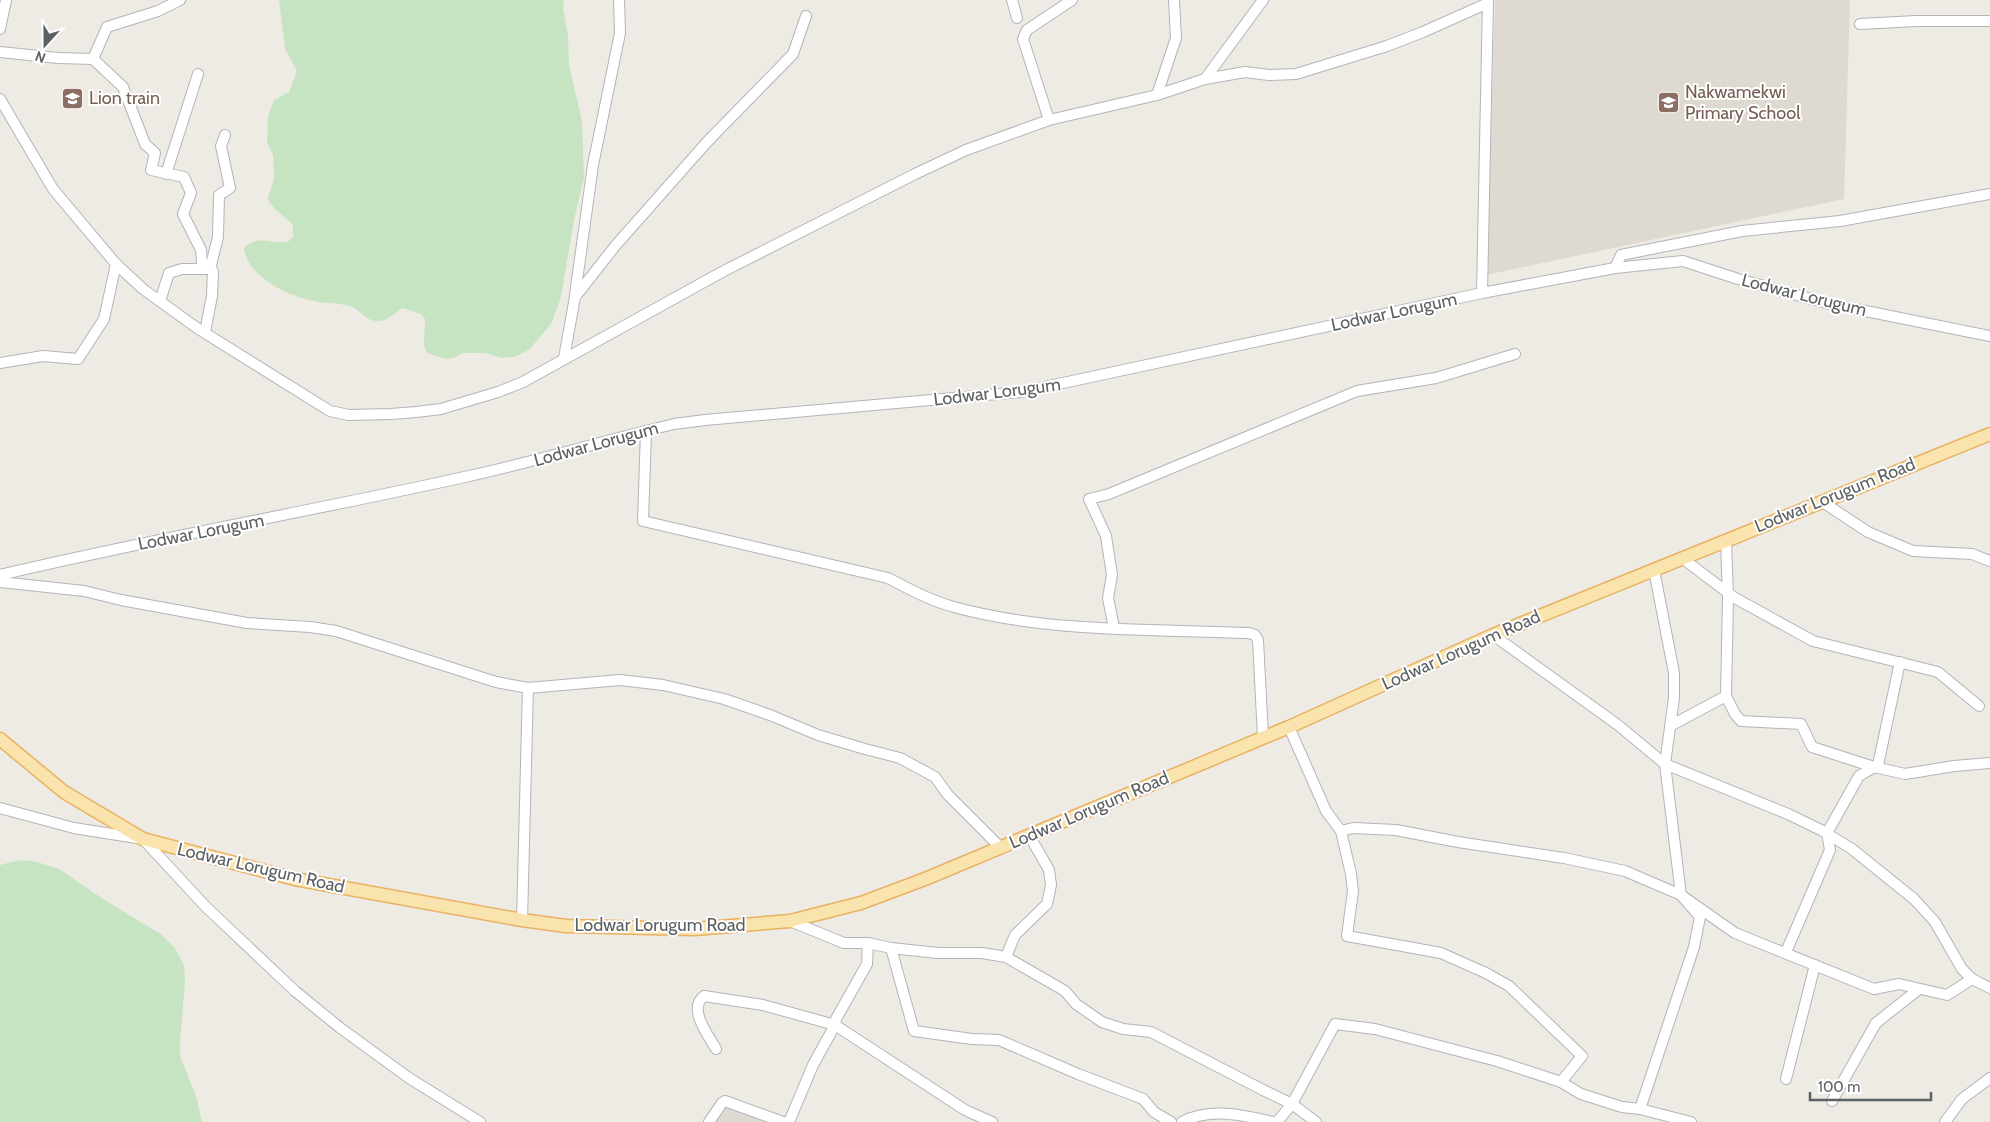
<svg xmlns="http://www.w3.org/2000/svg" width="1990" height="1122" viewBox="0 0 1990 1122" font-family="Cabin,sans-serif">
	<style>
		.education { fill: #dedad2 }
		.green { fill: #c7e4c2 }
		.lines { fill: none; stroke-linecap: round; stroke-linejoin: round }
		.minor-casing { stroke: #b2b5b8; stroke-width: 12 }
		.major-casing { stroke: #e9b262; stroke-width: 15 }
		.minor { stroke: #fff; stroke-width: 10 }
		.major { stroke: #fae4ad; stroke-width: 12 }
		.labels { text-anchor: middle; dominant-baseline: central; stroke-width: 4; stroke-linejoin: round; paint-order: stroke }
		.education-label { font-size: 18px; fill: #785e54; stroke: #fff; text-anchor: start }
		.street-label { font-size: 18px; fill: #5c6164; stroke: #fff }
	</style>
	<rect width="100%" height="100%" fill="#eeeae4"/>
	<!-- education -->
	<g class="education">
		<path d="M1495 0H1850L1844 199 1486 275Z"/>
		<path d="M727 1103 772 1122H714Z"/>
	</g>
	<!-- green -->
	<g class="green">
		<path d="M279 0H564L563 8 568 35 569 65 582 121 584 178 574 220 561 297 551 324 530 349 515 357 501 358 486 353H462L454 358 446 359 427 353 424 345 425 319 421 314 402 308C395 313 387 321 378 321 366 322 361 310 352 307 340 302 326 304 314 301 289 296 247 277 244 248 257 234 272 244 288 242L293 236V225L275 209 269 202 268 197 274 179 273 155 267 142 268 116 274 100 289 92 296 74V69L285 49Z"/>
		<path d="M20 860 37 862 59 869 103 899 162 935 175 948 184 965 185 983 180 1042V1056L196 1096 202 1122H0V865Z"/>
	</g>
	<g class="lines">
		<defs>
			<g id="minor">
				<path d="M1012 0 1017 18"/>
				<path d="M1860 24 1916 21H1990"/>
				<path d="M0 29 6 0"/>
				<path d="M0 52 58 58 93 59 107 27 158 11 180 0"/>
				<path d="M93 59 123 87 145 144 155 153 151 170 184 177 191 193 183 214 201 250 202 263 213 271 212 296 205 332"/>
				<path d="M1205 79 1263 0"/>
				<path d="M1157 95 1176 38 1174 0"/>
				<path d="M0 99 53 189 116 264 143 289 197 328 330 411 349 415 391 414 416 412 441 409 498 392 523 382 722 272 915 174 966 150 1049 120 1157 95 1205 79 1245 72 1269 75 1296 74 1387 46 1423 32 1488 3"/>
				<path d="M1049 120 1023 39 1027 30 1072 0"/>
				<path d="M166 174 198 74"/>
				<path d="M1615 268 1621 255 1742 231 1840 221 1990 194"/>
				<path d="M1482 293 1488 0"/>
				<path d="M575 295 593 165 620 33 619 0"/>
				<path d="M160 301 169 273 182 269H210L218 237 219 195 230 188 221 146 225 135"/>
				<path d="M564 358 575 297 616 245 707 142 793 54 806 16"/>
				<path d="M0 363 43 356 78 359 104 319 116 264"/>
				<path d="M646 431 643 521 888 578C909 589 931 601 954 607 1048 633 1153 629 1249 633L1255 635 1258 640 1263 737"/>
				<path d="M1821 501 1868 532 1913 551 1972 554 1990 561"/>
				<path d="M1726 540 1728 598 1726 696 1735 714 1741 721 1801 724 1812 747 1874 767 1905 774 1954 766 1990 763"/>
				<path d="M1682 558 1735 598 1813 641 1938 672 1979 706"/>
				<path d="M0 575C155 538 313 511 469 476 538 461 606 440 674 424L705 420 1021 392 1482 293 1615 268 1683 261 1738 279 1826 303 1990 336"/>
				<path d="M0 582 84 591 121 600 247 623 310 627 336 631 496 682 528 688 620 680 663 685 724 699 770 715 818 735 865 749 900 758 935 777 948 795 1000 847"/>
				<path d="M1114 628 1108 598 1112 575 1106 536 1089 499 1109 494 1357 391 1436 378 1515 354"/>
				<path d="M1493 635 1618 725 1665 764 1788 814 1821 830 1852 849 1914 899 1935 922 1962 969 1972 979 1990 988"/>
				<path d="M1670 726 1726 696"/>
				<path d="M1289 727 1326 811 1341 831 1351 874 1353 891 1347 936 1441 953 1486 973 1509 986 1582 1056 1561 1082"/>
				<path d="M0 808 74 828 143 839 206 907 295 991 339 1027 409 1078 480 1122"/>
				<path d="M1341 831 1353 828 1396 830 1458 842 1564 858 1625 871 1681 895 1735 933 1874 989 1899 984 1947 995 1972 979"/>
				<path d="M522 920 528 688"/>
				<path d="M790 921 844 943H868L891 948 938 953H982L1006 957 1065 991 1076 1004 1102 1022 1123 1029 1151 1032 1263 1090 1292 1104 1316 1122"/>
				<path d="M891 948 914 1031 972 1039 999 1040 1078 1074 1143 1099 1154 1112 1171 1122"/>
				<path d="M1786 952 1830 850 1827 833 1859 776 1878 765 1900 662"/>
				<path d="M1006 957 1015 935 1047 904 1051 885 1049 870 1029 835"/>
				<path d="M716 1049C709 1036 687 1009 704 996L763 1005 835 1025 965 1110 992 1122"/>
				<path d="M1786 1079 1815 965"/>
				<path d="M1832 1101 1876 1023 1919 989"/>
				<path d="M1640 1109 1694 947 1700 917 1681 895 1665 764 1674 698V673L1654 570"/>
				<path d="M709 1122 722 1103 725 1101 783 1122"/>
				<path d="M789 1122 813 1065 835 1025 836 1019 867 964 868 943"/>
				<path d="M1182 1122C1210 1107 1243 1115 1273 1122"/>
				<path d="M1277 1122 1292 1104 1335 1024 1375 1029 1497 1061 1561 1082 1581 1094 1622 1107 1640 1109 1691 1122"/>
				<path d="M1945 1122 1962 1099 1990 1078"/>
			</g>
			<path id="major" d="M0 739 64 792 143 839 295 879 522 920 566 926 694 929 790 921 861 903 925 879 1289 727 1493 635 1990 434"/>
		</defs>
		<!-- minor casing -->
		<use href="#minor" class="minor-casing"/>
		<!-- major casing -->
		<use href="#major" class="major-casing"/>
		<!-- minor -->
		<use href="#minor" class="minor"/>
		<!-- major -->
		<use href="#major" class="major"/>
	</g>
	<!-- icons -->
	<defs>
		<symbol id="school-square" viewBox="-11 -11 22 22"><rect x="-9" y="-9" width="18" height="18" rx="4" fill="#8d6e63" stroke="#fff"/><path d="M0-5L7-2L0 1L-7-2ZM-4 1L0 2.5L4 1V4Q0 6-4 4Z" fill="#fff"/></symbol>
	</defs>
	<g fill-rule="evenodd">
		<use href="#school-square" x="60" y="86" width="25" height="25"/>
		<use href="#school-square" x="1656" y="90" width="25" height="25"/>
	</g>
	<g class="labels">
		<!-- education labels -->
		<g class="education-label">
			<text x="1685" y="92">Nakwamekwi<tspan x="1685" dy="21">Primary School</tspan></text>
			<text x="89" y="98">Lion train</text>
		</g>
		<!-- street labels -->
		<g class="street-label">
			<text transform="translate(1804 295) rotate(14)">Lodwar Lorugum</text>
			<text transform="translate(1394 312) rotate(-12)">Lodwar Lorugum</text>
			<text transform="translate(997 392) rotate(-7)">Lodwar Lorugum</text>
			<text transform="translate(596 444) rotate(-15)">Lodwar Lorugum</text>
			<text transform="translate(1835 495) rotate(-22)">Lodwar Lorugum Road</text>
			<text transform="translate(201 532) rotate(-11)">Lodwar Lorugum</text>
			<text transform="translate(1461 650) rotate(-24)">Lodwar Lorugum Road</text>
			<text transform="translate(1089 810) rotate(-23)">Lodwar Lorugum Road</text>
			<text transform="translate(261 868) rotate(13)">Lodwar Lorugum Road</text>
			<text x="660" y="925">Lodwar Lorugum Road</text>
		</g>
	</g>
	<!-- north arrow -->
	<g transform="translate(45 45) rotate(201)" stroke="#ffffff" stroke-width="4" paint-order="stroke">
	<path d="M0-4L9 19L0 12L-9 19Z" fill="#5c6164"/>
	<text y="-8" font-size="14" font-weight="bold" text-anchor="middle" fill="#5c6164">N</text>
	</g>
	<!-- scale -->
	<path d="M1810 1092v8h121v-8" fill="none" stroke="#5c6164" stroke-width="2.5"/>
	<text x="1818" y="1092" font-size="15" fill="#5c6164" stroke="#ffffff" stroke-width="4" paint-order="stroke">100 m</text>
</svg>
